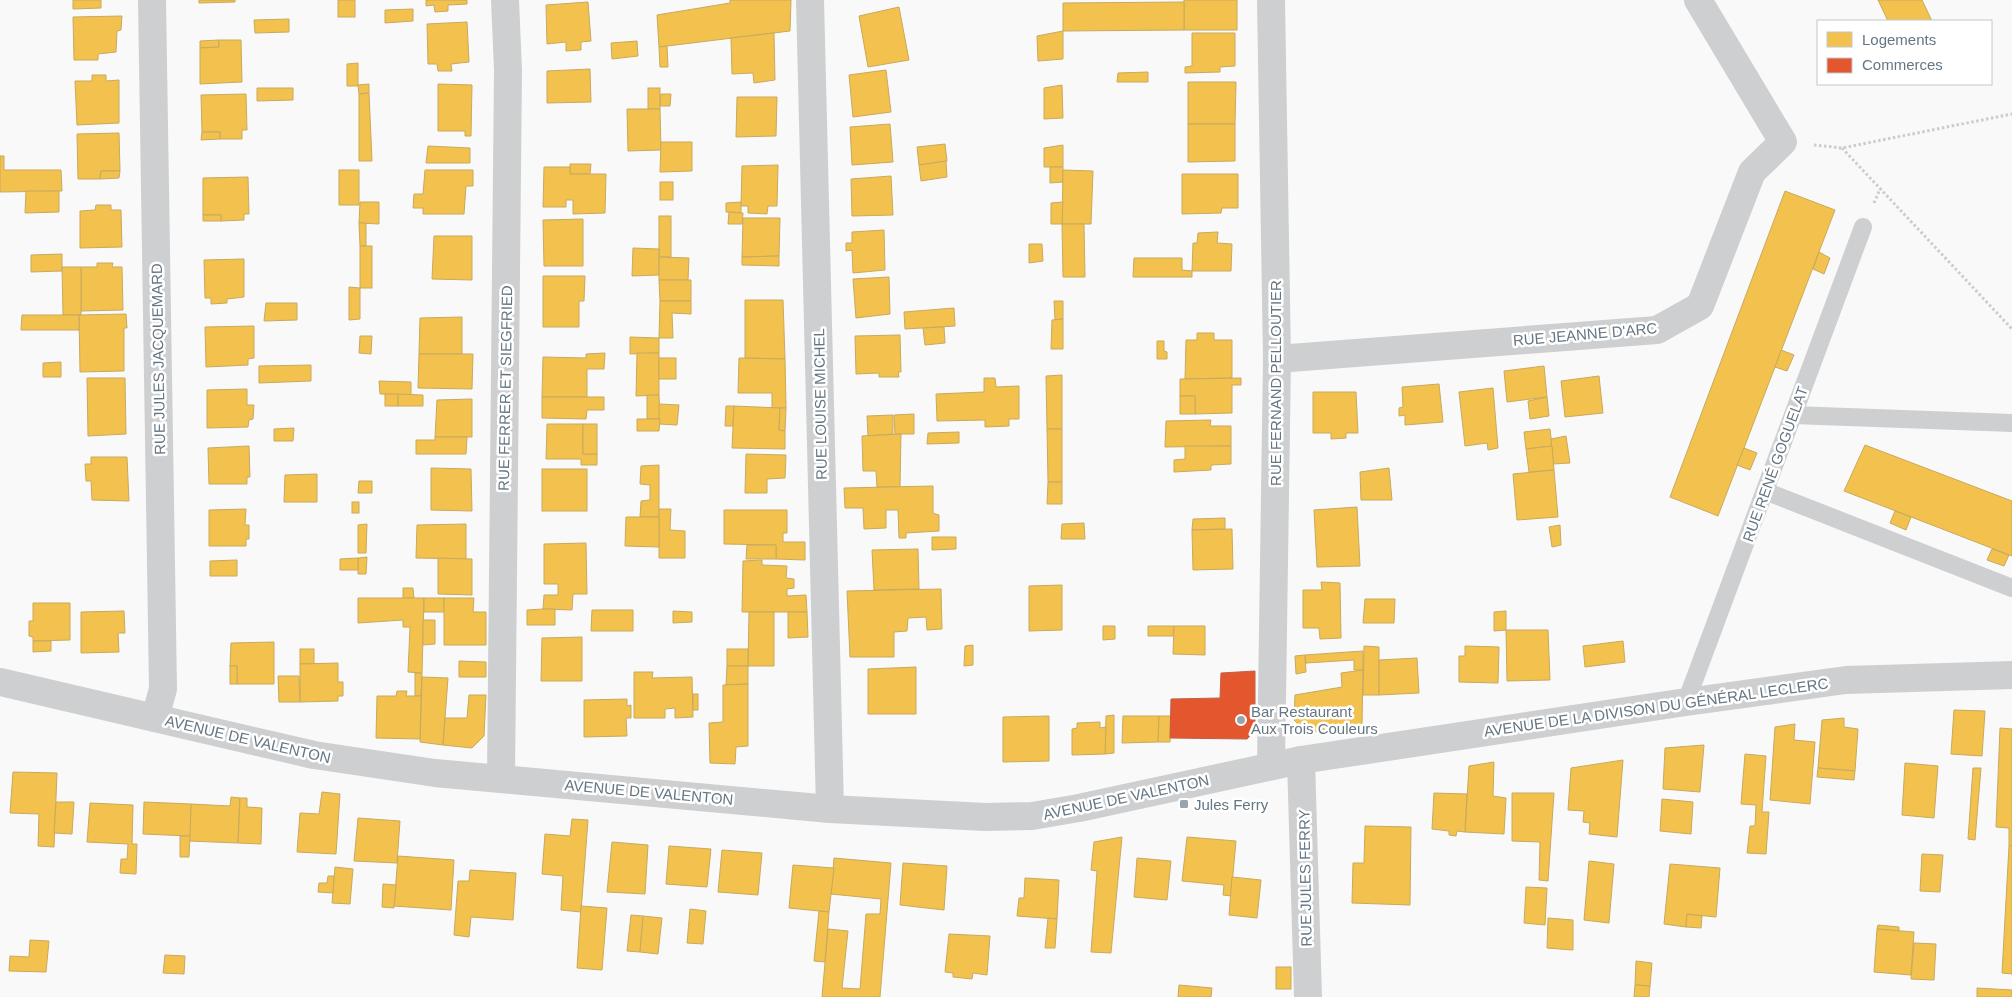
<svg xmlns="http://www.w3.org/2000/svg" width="2012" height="997" viewBox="0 0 2012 997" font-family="Helvetica,sans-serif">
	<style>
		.homes { fill: #f2c14e; stroke: #c8aa5e }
		.shops { fill: #e4572e; stroke: #be6048 }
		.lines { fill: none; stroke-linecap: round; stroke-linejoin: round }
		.path { stroke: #cbcccd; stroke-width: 3; stroke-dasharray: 2.5 2.5; stroke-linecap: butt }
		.service { stroke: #cecfd0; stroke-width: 18 }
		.minor { stroke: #cecfd0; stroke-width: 28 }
		.tertiary { stroke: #cecfd0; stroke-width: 28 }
		.poi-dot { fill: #99a4ac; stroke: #fff; stroke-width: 2 }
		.labels { text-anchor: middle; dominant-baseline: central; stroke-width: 5; stroke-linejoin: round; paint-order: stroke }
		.street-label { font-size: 15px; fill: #657683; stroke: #fff }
		.poi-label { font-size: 15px; fill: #657683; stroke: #fff; text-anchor: start }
	</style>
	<rect width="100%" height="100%" fill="#f9f9f9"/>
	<!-- homes -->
	<g class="homes">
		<path d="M73 0H101V8L73 9Z"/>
		<path d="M199 0H235V2L199 3Z"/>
		<rect x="338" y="0" width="17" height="17"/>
		<path d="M426 0H467V4L448 5V11L435 12 434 5 426 6Z"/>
		<path d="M730 0H791L790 31 659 47 657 15 730 3Z"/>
		<rect x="1184" y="0" width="53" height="30"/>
		<path d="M1878 0H1922L1932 21H1888Z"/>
		<path d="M588 2 591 41 581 42V50L566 51V42L547 44 546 5Z"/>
		<path d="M1184 2V30L1063 31V3Z"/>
		<path d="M899 7 909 60 868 67 859 16Z"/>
		<path d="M413 9V21L385 23V10Z"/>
		<path d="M122 16 121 30 117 31 116 52 98 54V60H74L73 17Z"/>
		<path d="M289 19V32L255 33 254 20Z"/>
		<path d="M467 22 469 62 451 64 452 71H438L437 64H428L427 24Z"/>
		<path d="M1063 31V59L1038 61 1037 36Z"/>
		<path d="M774 33 775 80 754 83 753 73 732 74 731 38Z"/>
		<path d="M1192 33H1235V66L1220 67V72L1185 73V67L1192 66Z"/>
		<path d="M219 40V47L200 48V41Z"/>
		<path d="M219 40H241L242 82 200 84V48L219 47Z"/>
		<path d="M637 41 638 56 612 59 611 43Z"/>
		<path d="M667 46 668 67H660L659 47Z"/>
		<path d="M358 63V86H347V64Z"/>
		<path d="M590 69 591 102 547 103V71Z"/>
		<path d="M886 70 891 112 853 117 849 75Z"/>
		<path d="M1148 72V82H1117L1118 73Z"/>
		<path d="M92 75H106V81L119 80V123L77 125 75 81H92Z"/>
		<path d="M1188 82H1236L1235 124H1188Z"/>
		<path d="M369 84V93L359 94 358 85Z"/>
		<path d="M438 84 472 85 471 136H465V131H438Z"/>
		<path d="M1062 85 1063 118 1044 119V88Z"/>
		<path d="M257 88H293V100L257 101Z"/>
		<rect x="648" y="88" width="12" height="21"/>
		<path d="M369 93 372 161H359V94Z"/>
		<path d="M246 94 247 130H242V139H220V132H202L201 95Z"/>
		<path d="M661 94H671L670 106H660Z"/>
		<path d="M737 97H777L776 136 736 137Z"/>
		<path d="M627 109H660L661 150 628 151Z"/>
		<path d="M890 124 893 162 852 165 850 127Z"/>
		<path d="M1188 124H1235V161L1188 162Z"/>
		<path d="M202 132H220V139L201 140Z"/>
		<path d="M119 133 120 171H101L100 179H78L77 134Z"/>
		<path d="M661 142H692V171L660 172Z"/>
		<path d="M945 144 947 161 919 165 917 147Z"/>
		<path d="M1063 145V167H1044V148Z"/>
		<path d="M428 146 470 148V163H426Z"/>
		<path d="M0 156H4V170H61L62 191 0 192Z"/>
		<path d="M946 161 947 177 921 181 919 165Z"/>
		<path d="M570 164H591L590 174H570Z"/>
		<path d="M778 165 777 206H768L767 214 748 213V206H741L742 166Z"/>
		<path d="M544 167H570V174H606L605 213 573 214V200H566V207H543Z"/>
		<path d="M1050 167H1063V182L1050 183Z"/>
		<rect x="339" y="170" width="20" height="35"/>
		<path d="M425 170H473V186H466L464 214H423V208H413L414 194H423Z"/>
		<path d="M1063 170 1093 171 1091 224H1062Z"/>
		<path d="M101 171H120L119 178 100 179Z"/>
		<path d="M1182 174H1238V208H1222L1221 213 1182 214Z"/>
		<path d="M891 176 893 215 852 216 851 179Z"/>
		<path d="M248 177 249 214H244V220L221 221V215H203V178Z"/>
		<rect x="660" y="182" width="13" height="18"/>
		<path d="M26 191H59V212L25 213Z"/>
		<path d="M1785 191 1835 210 1718 516 1670 497Z"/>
		<path d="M360 202H379V224L359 223Z"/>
		<path d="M741 202V213L726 212V203Z"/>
		<path d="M1063 202 1062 224H1051V203Z"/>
		<path d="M96 205H111V210H121L122 247 80 248V211L95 210Z"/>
		<path d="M729 212 743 213 742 224H728Z"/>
		<rect x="203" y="215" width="18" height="6"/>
		<rect x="659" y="216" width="12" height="41"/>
		<path d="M743 218H780L779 256 742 257Z"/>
		<path d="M583 219V266H544L543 220Z"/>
		<path d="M359 223H366V246H360Z"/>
		<path d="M1062 224H1084L1085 277H1063Z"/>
		<path d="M884 230 885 270 853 273 852 250 846 251V243H852V232Z"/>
		<path d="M1218 232 1217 243 1232 244 1231 271H1192L1193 243H1197L1198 233Z"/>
		<path d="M434 236H472V280L432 279Z"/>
		<path d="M1029 244H1042L1043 261 1029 263Z"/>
		<rect x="360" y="246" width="12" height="42"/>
		<path d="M633 248 659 249V275L632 276Z"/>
		<path d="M1819 252 1830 258 1824 274 1813 269Z"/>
		<path d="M62 254V271L31 272V255Z"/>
		<path d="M779 256V266L742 265V257Z"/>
		<path d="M659 257 689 258 688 280H659Z"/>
		<path d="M1134 258H1182V270L1192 271V277H1133Z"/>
		<path d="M244 259V297L227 299V303L211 304V298H205L204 260Z"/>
		<path d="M97 263H113L112 267H122L123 310 81 311V267H97Z"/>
		<path d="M62 267H81V315H63Z"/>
		<path d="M543 276H585L584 301H579V327H543Z"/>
		<path d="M889 277 890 314 856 318 853 279Z"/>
		<path d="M659 280H691V301H660Z"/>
		<path d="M349 287 360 288V319L349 320Z"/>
		<path d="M745 300H783L785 359 745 358Z"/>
		<path d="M660 301H691V314L672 313 673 338H659Z"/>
		<path d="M1054 301H1063V319L1055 320Z"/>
		<path d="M266 303H297V320L264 321Z"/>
		<path d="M954 308 955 326 905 329 904 312Z"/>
		<path d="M126 314 127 328H124V371L80 372 79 315Z"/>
		<path d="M22 315H79V330H21Z"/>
		<path d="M462 317V354H419L420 318Z"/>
		<path d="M1063 319V349H1051L1052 320Z"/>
		<path d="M254 326V358L248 359V365L206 367 205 327Z"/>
		<path d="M944 327 945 343 925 345 923 328Z"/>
		<path d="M1197 333H1214V340H1232V378L1185 379 1186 340H1197Z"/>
		<path d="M900 335 901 372H898L899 377H879V373L856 374 855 336Z"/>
		<path d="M360 336H372L371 354 359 353Z"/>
		<path d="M630 337 659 338V353L630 354Z"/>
		<path d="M1157 341H1164V351L1167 352V359H1157Z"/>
		<path d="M1781 350 1794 355 1787 371 1775 367Z"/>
		<path d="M605 353 604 369H587V397H542L543 357 586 358V354Z"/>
		<path d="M637 353H659V395L636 396Z"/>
		<path d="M419 354H473L472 389 418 388Z"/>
		<rect x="659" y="358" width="17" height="21"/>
		<path d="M739 358 785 359 786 408H772V393H738Z"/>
		<path d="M61 362V377H43V363Z"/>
		<path d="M311 365V381L259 383V366Z"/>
		<path d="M1544 366 1547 397 1507 402 1504 371Z"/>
		<path d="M1062 375V429H1047L1046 376Z"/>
		<path d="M1599 376 1603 413 1565 417 1561 381Z"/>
		<path d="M87 378H125L126 434 88 436Z"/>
		<path d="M984 378H995L996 387 1019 386V419H1009V426L985 427V420L937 421 936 394 984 392Z"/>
		<path d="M1241 378V385H1232V413L1195 414V396H1180V379Z"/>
		<path d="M379 381 411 382V395L380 394Z"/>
		<path d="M1439 384 1443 422 1405 425V415L1399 416V408L1403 407 1402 387Z"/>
		<path d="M1493 388 1498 448 1488 450 1487 443 1465 446 1459 392Z"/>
		<path d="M247 389V405H254L253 419 249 420 248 427 207 428V390Z"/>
		<path d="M1313 392H1356L1358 433H1346V438L1331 439V433H1313Z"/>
		<rect x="385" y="394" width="13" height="12"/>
		<path d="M398 394 423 395V406H398Z"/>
		<path d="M647 395H659L660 419H647Z"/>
		<rect x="1180" y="396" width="15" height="18"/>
		<path d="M542 397H604V410H587L586 419 542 418Z"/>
		<path d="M1547 397 1549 416 1530 419 1528 401Z"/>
		<path d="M472 399V437H435L437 400Z"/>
		<path d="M659 404 679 405 677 425 659 424Z"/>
		<path d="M726 406H734L733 426H725Z"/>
		<path d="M734 406 780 408 779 430 785 431V449L732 448Z"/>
		<path d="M780 408H786L785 431 779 430Z"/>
		<path d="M914 414V434H895L894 415Z"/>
		<path d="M893 415V434L868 436 867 416Z"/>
		<path d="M637 419H660L659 431H637Z"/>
		<path d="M1211 420 1210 426H1231V446L1165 447 1166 421Z"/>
		<path d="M547 424H583V454H597V465H581V459H546Z"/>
		<rect x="583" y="424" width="14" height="30"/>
		<path d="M294 428 293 441H274V429Z"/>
		<path d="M1047 429H1062V482H1048Z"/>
		<path d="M1550 429 1552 446 1526 449 1524 432Z"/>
		<path d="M959 432V443L927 444 928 433Z"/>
		<path d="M901 434 900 487H877L876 471H863L862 436Z"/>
		<path d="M1566 436 1570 463 1553 464 1551 439Z"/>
		<path d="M435 437H467L466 454H416V440H435Z"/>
		<path d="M1865 445 2012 501V556L1844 491Z"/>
		<path d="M249 446 250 477H247V484H209L208 448Z"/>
		<path d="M1185 446H1231V464L1211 465V470L1174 472V460L1185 459Z"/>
		<path d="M1552 446 1554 470 1529 472 1526 449Z"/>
		<path d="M1744 448 1757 453 1750 470 1737 465Z"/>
		<path d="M746 454 786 455 785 478 767 479V493H745Z"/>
		<path d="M91 457H127L129 501 92 500 91 481H86L85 464H91Z"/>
		<path d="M659 465V517H640L641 501 650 500V485L640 484 641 466Z"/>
		<path d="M431 468 471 469 472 511 431 510Z"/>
		<path d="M1389 468 1392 500H1361L1360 472Z"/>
		<rect x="542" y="469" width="45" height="42"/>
		<path d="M1554 470 1558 517 1517 520 1513 474Z"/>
		<path d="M317 474V502H284L285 475Z"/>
		<path d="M359 481H372V493H358Z"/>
		<path d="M1048 482H1062V504H1047Z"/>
		<path d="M933 486V513L939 515V531L906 533V538H899L898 510H886V528L864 529 863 508H845L844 488Z"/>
		<rect x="352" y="502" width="7" height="11"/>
		<path d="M1357 507 1360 566 1317 567 1314 510Z"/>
		<path d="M246 509 245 525H249V539H246V546H209V510Z"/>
		<path d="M659 509H671L670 530 685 531V558H659Z"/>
		<path d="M724 510H787V533H783V542H805V560L776 559V545L724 544Z"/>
		<path d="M1895 511 1911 517 1906 530 1890 523Z"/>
		<path d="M626 517H659V547L625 546Z"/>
		<path d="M1225 518V529L1192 530 1193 519Z"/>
		<path d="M1084 523 1085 539H1061L1062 524Z"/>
		<path d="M367 524 366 553H358V525Z"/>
		<path d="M466 524V559L416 558 417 525Z"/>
		<path d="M1560 525 1561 545 1552 547 1549 527Z"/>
		<path d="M1232 529 1233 569 1193 570 1192 530Z"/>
		<path d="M932 537H956V549L932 550Z"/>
		<path d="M586 543 587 594H573L572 610 543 609 544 595H558V584H544V544Z"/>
		<path d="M747 545H776V559H746Z"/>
		<path d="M918 549 919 589 874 590 872 550Z"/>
		<path d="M1992 549 2009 555 2004 566 1987 560Z"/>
		<path d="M367 557 366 574H358V558Z"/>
		<path d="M358 558V570H340V559Z"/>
		<path d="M438 558 472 559V595L438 594Z"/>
		<path d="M237 560V576H210V561Z"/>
		<path d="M762 560V565L787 566 786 578 794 579V588L787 589V596L806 595 807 612H742L743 561Z"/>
		<path d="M1321 582 1340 583 1341 638 1320 639 1319 628H1303V590H1322Z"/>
		<path d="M1062 585V630L1029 631V586Z"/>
		<path d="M403 588H413L414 598H403Z"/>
		<path d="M941 589 942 629 927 630 926 617 908 618 907 631 894 632V657H850L847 591Z"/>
		<path d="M358 598H424L422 673 408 672 410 627H403V620L358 623Z"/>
		<rect x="424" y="598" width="20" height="14"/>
		<path d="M444 598H474L473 612H486V645H444Z"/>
		<path d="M1365 599H1395L1394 623H1363Z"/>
		<path d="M33 603H70V640L33 641V637L29 636V621H33Z"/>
		<path d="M543 609H555V625H527V610Z"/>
		<path d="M592 610H633V631H591Z"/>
		<path d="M124 611 125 633H118L119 652 81 653V612Z"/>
		<path d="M673 611 692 612V622L673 623Z"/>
		<path d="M1506 611V630L1494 631V612Z"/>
		<path d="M749 612H774V666H748Z"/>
		<path d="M788 612H807L808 637 788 638Z"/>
		<path d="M423 620H435V644L423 645Z"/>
		<path d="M1103 626H1115V639L1103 640Z"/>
		<path d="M1148 626H1174L1173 636H1148Z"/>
		<path d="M1174 626H1205V655L1173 654Z"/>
		<path d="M1506 630H1548L1550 680 1507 681Z"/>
		<path d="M582 637V681H541L542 638Z"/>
		<path d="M33 641H51V651L33 652Z"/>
		<path d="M1623 641 1625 662 1585 667 1583 646Z"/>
		<path d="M274 642V684H237V666H230L231 643Z"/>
		<path d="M973 645V665L964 666 965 646Z"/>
		<path d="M1364 646 1379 647V695H1363Z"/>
		<path d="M1465 646 1499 647 1498 683 1459 682V656H1465Z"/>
		<rect x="300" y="649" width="14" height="15"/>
		<rect x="727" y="649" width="21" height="17"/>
		<path d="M1363 651V670H1354V660L1306 663 1305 655Z"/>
		<path d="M1305 655 1306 672 1296 674 1295 656Z"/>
		<path d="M1417 658 1419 693 1379 695V660Z"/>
		<path d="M459 661 486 662V677H459Z"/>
		<path d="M338 663V682H343V696H338V701L300 702V664Z"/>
		<rect x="230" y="666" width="7" height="18"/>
		<path d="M727 666H748V684L726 685Z"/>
		<path d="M916 667V714H868V669Z"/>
		<path d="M1363 670 1362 724 1307 733 1294 720 1295 695 1342 687 1341 673Z"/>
		<path d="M634 672H653L652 678 692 677 693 717 675 718V708L665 709V718H634Z"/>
		<path d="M415 673H422L421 696H415Z"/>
		<path d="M278 676H299L300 702H279Z"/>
		<path d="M422 677 448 678 443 745 420 742Z"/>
		<path d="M748 684V746L736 747 735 764 710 763 709 723 723 722V685Z"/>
		<path d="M397 691H407L406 696H421L420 739 376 738 377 696H396Z"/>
		<rect x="693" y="694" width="5" height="16"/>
		<path d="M469 695H486L484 736 472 748 443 745 445 718H467Z"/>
		<path d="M627 699V706L631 705V718H626L627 736 584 737V700Z"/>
		<path d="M1954 710 1985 711 1982 756 1951 754Z"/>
		<path d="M1114 715V753L1105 754 1106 716Z"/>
		<path d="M1049 716V761L1003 762V717Z"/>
		<path d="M1123 716H1159L1158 742 1122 743Z"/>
		<path d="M1159 716H1171L1170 742H1158Z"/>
		<path d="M1844 718V727L1858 729 1855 771 1818 768 1822 720Z"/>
		<path d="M1100 722V728L1106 727 1105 754 1072 755V729L1077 728V723Z"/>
		<path d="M1795 724 1794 740 1815 742 1810 804 1770 800 1775 727Z"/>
		<path d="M2000 728 2012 729V846H2009V828L1996 827Z"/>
		<path d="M1704 745 1700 792 1663 789 1665 748Z"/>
		<path d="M1745 754 1766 756 1762 812H1769L1766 854 1747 853 1750 826H1755L1756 805 1741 804Z"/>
		<path d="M1623 760 1617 837 1589 834 1590 823 1583 822 1584 811 1568 810 1571 768Z"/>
		<path d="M1494 762 1493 796 1506 798 1504 834 1465 832 1469 766Z"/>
		<path d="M1905 763 1938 766 1934 818 1902 815Z"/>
		<path d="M1818 768 1855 771 1854 780 1817 777Z"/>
		<path d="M1973 768H1981L1975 840 1968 839Z"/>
		<path d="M13 772 57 773 54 847 38 846 39 814 10 813Z"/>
		<path d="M322 792 340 794 336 854 297 852 300 813 319 814Z"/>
		<path d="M1434 793 1467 794 1465 832 1457 831 1456 836 1449 835V831L1432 829Z"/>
		<path d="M1512 793H1554L1548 881 1539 880 1540 842 1512 841Z"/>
		<path d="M231 797 240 798 238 843 189 841 191 804 230 806Z"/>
		<path d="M240 798H247V807L262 808 261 844 238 843Z"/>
		<path d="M1662 799 1693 802 1691 834 1660 831Z"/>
		<path d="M56 802H74L72 834 54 833Z"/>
		<path d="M144 802 191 804 190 836 143 834Z"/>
		<path d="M90 803 133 805 132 844H137L136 874 120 873 121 859H127L128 844 87 842Z"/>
		<path d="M358 818 400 821 397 863 354 861Z"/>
		<path d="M572 819 588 820 581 912 561 910 563 876 542 874 545 834 570 836Z"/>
		<path d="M1365 826 1411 827 1410 905 1352 903 1353 863H1364Z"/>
		<path d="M180 836H190L189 857H180Z"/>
		<path d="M1122 837 1111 953 1091 952 1097 871 1091 870 1094 842Z"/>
		<path d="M1187 837 1236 841 1231 896 1223 895 1224 885 1182 881Z"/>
		<path d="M612 842 648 845 645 894 607 892Z"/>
		<path d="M669 846 711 849 707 887 666 884Z"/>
		<path d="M2009 846H2012V974L2002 973Z"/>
		<path d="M722 850 762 853 758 895 718 892Z"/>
		<path d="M1922 854 1943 855 1940 892 1920 891Z"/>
		<path d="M398 856 454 860 451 910 394 906Z"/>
		<path d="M834 858 891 863 880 997H822L828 929 848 931 842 988 860 989 866 914H880L881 899 831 894Z"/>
		<path d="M1137 858 1171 861 1167 900 1134 897Z"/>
		<path d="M1589 861 1614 864 1609 923 1584 920Z"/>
		<path d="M903 863 947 866 944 910 900 905Z"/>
		<path d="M1670 864 1720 868 1716 917 1687 914 1686 927 1664 924Z"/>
		<path d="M793 865 834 868 829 912 789 908Z"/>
		<path d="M335 867 353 869 350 904 332 903Z"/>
		<path d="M470 870 516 873 513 920 471 917 469 937 454 935 458 881H469Z"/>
		<path d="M328 876H334L333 893 318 892 319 883H327Z"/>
		<path d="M1232 877 1261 880 1257 918 1229 915Z"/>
		<path d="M1025 878 1059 880 1057 919 1017 916 1019 898H1024Z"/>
		<path d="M383 884 396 885 394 908 382 907Z"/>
		<path d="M1526 887 1547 888 1545 925 1524 923Z"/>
		<path d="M581 906 607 908 602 970 577 968Z"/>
		<path d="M690 909 706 911 703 944 687 943Z"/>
		<path d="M819 911 829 912 825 962 814 961Z"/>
		<path d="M1687 914 1702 916 1701 928 1686 927Z"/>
		<path d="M631 915 643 916 640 952 627 951Z"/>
		<path d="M643 916 662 918 658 954 640 952Z"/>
		<path d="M1048 918 1057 919 1055 948H1045Z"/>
		<path d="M1548 918 1573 920V950L1547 948Z"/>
		<path d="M1878 925 1899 927V931L1877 929Z"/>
		<path d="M1877 929 1914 932 1911 975 1874 972Z"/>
		<path d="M949 934 990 936 987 975 973 973 972 979 953 977V973L945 972Z"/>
		<path d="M30 940 49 941 46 972 9 971 10 956 29 957Z"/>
		<path d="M1914 943 1936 944 1934 980 1911 979Z"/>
		<path d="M165 955 185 956 184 974 163 973Z"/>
		<path d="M1636 961 1652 963 1650 986 1635 985Z"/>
		<rect x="1276" y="967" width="15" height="22"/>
		<path d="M1179 985 1212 988 1211 997H1178Z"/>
		<path d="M1635 985 1650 986 1649 997H1634Z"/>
		<path d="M1977 988 2012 990V997H1977Z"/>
	</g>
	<!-- shops -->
	<path class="shops" d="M1255 671V731L1247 739 1170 738 1171 699 1220 698 1221 673Z"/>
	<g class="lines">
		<!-- path -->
		<g class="path">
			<path d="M1814 145 1842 148 2012 114"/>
			<path d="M1842 148 2012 329"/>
			<path d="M1874 203 1880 189"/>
		</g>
		<!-- service -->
		<g class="service">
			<path d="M1793 415 2012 423"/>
			<path d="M1765 491 2012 588"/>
			<path d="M1686 702 1863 227"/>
		</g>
		<!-- minor -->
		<g class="minor">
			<path d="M152 0 163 689 155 718"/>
			<path d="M810 0 830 809"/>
			<path d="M1271 0 1277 359 1271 765"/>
			<path d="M1277 359 1657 330 1700 306 1752 172 1783 142 1698 0"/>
			<path d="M1301 760 1308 997"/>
			<path d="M501 777 508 70 505 0"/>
		</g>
		<!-- tertiary -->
		<path class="tertiary" d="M0 682 314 755 435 773 830 809 985 817 1032 816 1079 808 1301 760 1686 702 1846 680 2012 675"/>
	</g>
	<!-- markers -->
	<g class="poi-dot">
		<circle cx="1241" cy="720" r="5"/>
		<rect x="1179" y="799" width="10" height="10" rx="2.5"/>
	</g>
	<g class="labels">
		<!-- street labels -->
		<g class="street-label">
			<text transform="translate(1585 334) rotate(-5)">RUE JEANNE D'ARC</text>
			<text transform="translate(158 359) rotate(-91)">RUE JULES JACQUEMARD</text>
			<text transform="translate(1275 383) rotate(-90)">RUE FERNAND PELLOUTIER</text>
			<text transform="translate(505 388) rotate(-89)">RUE FERRER ET SIEGFRIED</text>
			<text transform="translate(820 404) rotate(-91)">RUE LOUISE MICHEL</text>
			<text transform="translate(1775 464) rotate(-70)">RUE RENÉ GOGUELAT</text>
			<text transform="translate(1656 707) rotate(-8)">AVENUE DE LA DIVISON DU GÉNÉRAL LECLERC</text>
			<text transform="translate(248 739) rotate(13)">AVENUE DE VALENTON</text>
			<text transform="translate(649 792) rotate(5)">AVENUE DE VALENTON</text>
			<text transform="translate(1126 797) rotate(-12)">AVENUE DE VALENTON</text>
			<text transform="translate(1305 878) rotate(-91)">RUE JULES FERRY</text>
		</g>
		<!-- poi labels -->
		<g class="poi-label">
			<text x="1251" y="711">Bar Restaurant<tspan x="1251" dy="17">Aux Trois Couleurs</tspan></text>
			<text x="1194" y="804">Jules Ferry</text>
		</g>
	</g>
	<!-- legend -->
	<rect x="1817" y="20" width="175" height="65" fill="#ffffff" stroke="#c1c8cd"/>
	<rect x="1827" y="32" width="25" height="15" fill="#f2c14e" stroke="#c1c8cd"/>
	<text x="1862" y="45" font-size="15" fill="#657683">Logements</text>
	<rect x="1827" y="58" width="25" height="15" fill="#e4572e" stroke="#c1c8cd"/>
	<text x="1862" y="70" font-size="15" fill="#657683">Commerces</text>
</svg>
